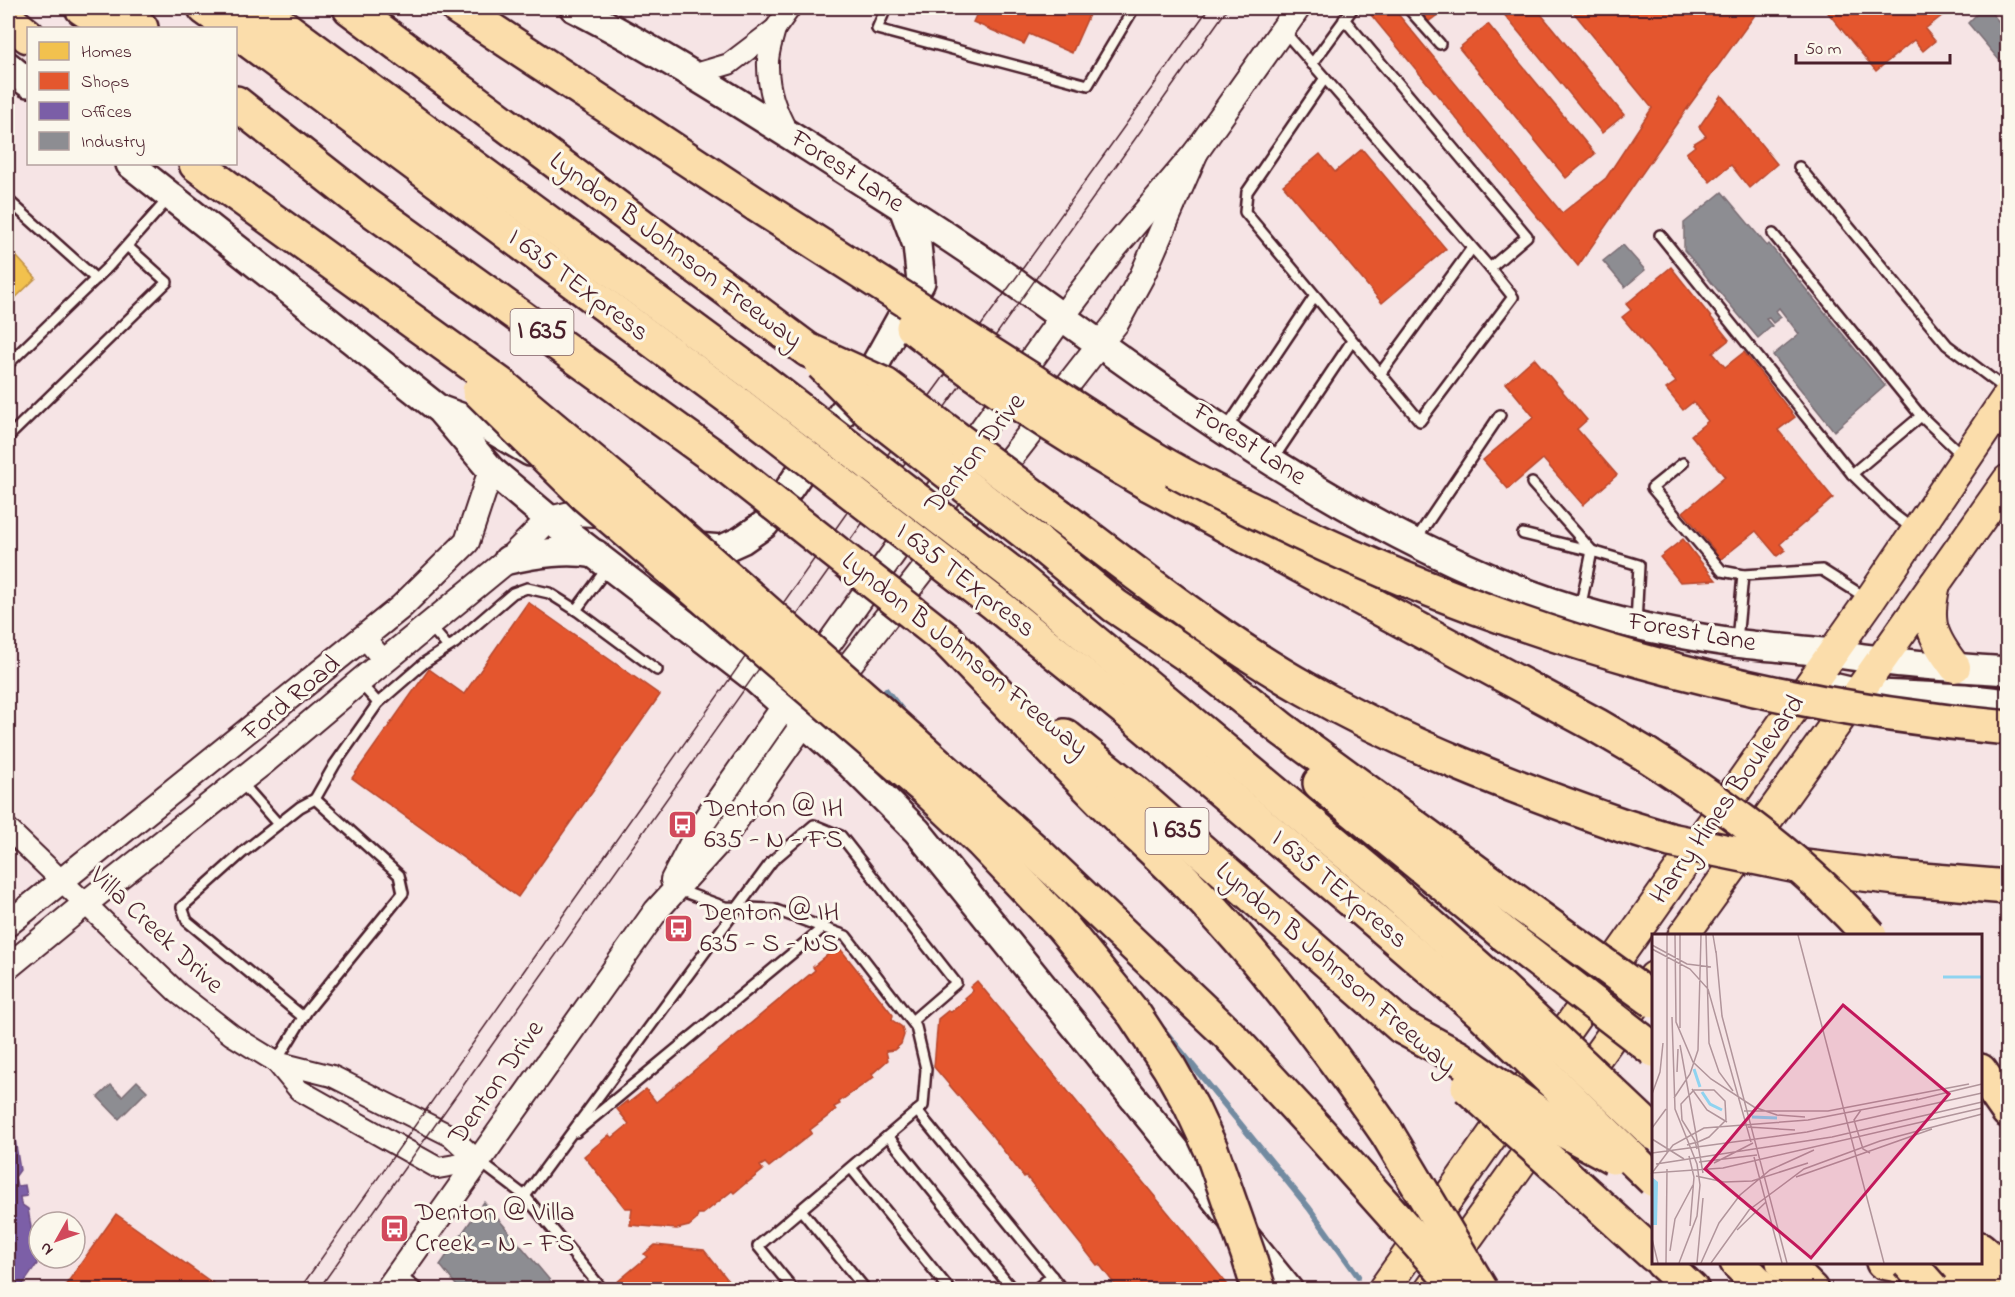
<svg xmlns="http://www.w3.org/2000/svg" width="2015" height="1297" viewBox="0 0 2015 1297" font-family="'Indie Flower',sans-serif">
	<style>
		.homes { fill: #f2c14e; stroke: #c09044; stroke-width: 1.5 }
		.shops { fill: #e4572e; stroke: #b6462d; stroke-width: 1.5 }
		.offices { fill: #7b5ea7; stroke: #6c4b82; stroke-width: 1.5 }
		.industry { fill: #8d8d92; stroke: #796c73; stroke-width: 1.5 }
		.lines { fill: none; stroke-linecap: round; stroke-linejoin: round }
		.stream { stroke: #738ba1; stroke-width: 6 }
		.service-casing { stroke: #4a1f2b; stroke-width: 14 }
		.minor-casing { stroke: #4a1f2b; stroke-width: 24 }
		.tertiary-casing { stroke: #4a1f2b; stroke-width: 28 }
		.secondary-casing { stroke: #4a1f2b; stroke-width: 32 }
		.primary-casing { stroke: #4a1f2b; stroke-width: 34 }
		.motorway-casing { stroke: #4a1f2b; stroke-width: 38 }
		.service { stroke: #fbf7ec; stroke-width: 9 }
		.minor { stroke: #fbf7ec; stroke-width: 20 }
		.tertiary { stroke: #fbf7ec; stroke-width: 24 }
		.secondary { stroke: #fbf7ec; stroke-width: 27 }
		.primary { stroke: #fbddab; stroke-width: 30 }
		.motorway { stroke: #fbddab; stroke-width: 33 }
		.tram { stroke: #4a1f2b; stroke-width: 1.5 }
		.motorway-bridge-casing { stroke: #4a1f2b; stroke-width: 38; stroke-linecap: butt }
		.motorway-bridge { stroke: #fbddab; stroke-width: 33 }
		.labels { text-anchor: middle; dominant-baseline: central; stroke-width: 6; stroke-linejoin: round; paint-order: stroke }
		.shield { fill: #fbf7ec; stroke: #7f6065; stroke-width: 1.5 }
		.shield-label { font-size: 26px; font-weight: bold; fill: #4a1f2b }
		.street-label { font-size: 27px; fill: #4a1f2b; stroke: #fbf7ec }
		.poi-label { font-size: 27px; fill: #4a1f2b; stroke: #fbf7ec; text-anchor: start }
		.inset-river { fill: none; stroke: #8fd3f0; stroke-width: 3 }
		.inset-road { fill: none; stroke: #b1959b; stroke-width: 1.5 }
		.view { fill: #c2185b; fill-opacity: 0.15; stroke: #c2185b; stroke-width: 3 }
		.inset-edge { fill: none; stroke: #4a1f2b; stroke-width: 3 }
	</style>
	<rect width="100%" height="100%" fill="#f6e4e5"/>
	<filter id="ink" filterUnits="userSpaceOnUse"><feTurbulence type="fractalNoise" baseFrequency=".0167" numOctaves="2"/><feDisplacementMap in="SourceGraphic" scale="12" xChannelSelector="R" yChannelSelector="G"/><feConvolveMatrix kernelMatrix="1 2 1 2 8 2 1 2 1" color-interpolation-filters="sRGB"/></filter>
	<g filter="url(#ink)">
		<!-- homes -->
		<path class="homes" d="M8 247 36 278 8 305Z"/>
		<!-- shops -->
		<g class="shops">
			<path d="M969 8H1092L1072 53 1029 34 1024 44 973 22 978 11Z"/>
			<path d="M1369 8H1393L1562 213 1606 178 1652 108 1570 8H1760L1686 110 1578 266 1367 10Z"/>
			<path d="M1416 8H1447L1428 22Z"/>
			<path d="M1508 8H1536L1624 115 1602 133 1502 12Z"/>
			<path d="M1824 8H1952L1925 29 1935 41 1923 51 1914 40 1876 71Z"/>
			<path d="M1488 24 1595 154 1566 178 1459 48Z"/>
			<path d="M1721 95 1777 164 1749 188 1731 165 1710 182 1686 153 1695 146 1693 144 1706 136 1699 127Z"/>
			<path d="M1362 149 1446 249 1382 303 1283 185 1320 154 1335 172Z"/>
			<path d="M1671 267 1729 340 1713 353 1725 367 1744 352 1795 417 1778 430 1833 498 1780 544 1785 550 1777 556 1756 531 1716 563 1710 556 1715 551 1683 512 1725 477 1691 435 1708 421 1693 402 1683 410 1666 389 1676 382 1622 317 1631 310 1626 304Z"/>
			<path d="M1534 358 1587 420 1577 429 1617 475 1583 505 1543 459 1508 489 1483 460 1534 417 1506 383Z"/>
			<path d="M1683 539 1696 556 1716 580 1680 582 1660 557Z"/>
			<path d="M528 602 660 695 518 897 352 778 429 669 464 694Z"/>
			<path d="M838 946 893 1015 892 1020 902 1027 904 1035 901 1044 894 1050 886 1051 888 1060 872 1074 874 1077 839 1102 840 1104 834 1107 836 1110 810 1130 812 1133 769 1167 765 1163 760 1166 763 1170 747 1183 746 1181V1183L734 1193 732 1191 703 1214H698L696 1220 689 1226 677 1229 630 1225 632 1208H625L584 1156 609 1135 612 1138 629 1124 617 1109 627 1101 628 1103 646 1089 656 1102 815 970 813 967Z"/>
			<path d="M977 981 1232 1290H1119L1099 1264 1097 1265 1026 1176 1024 1177 990 1133 934 1067 938 1019 949 1010 951 1012 966 1000 965 998 973 991 970 987Z"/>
			<path d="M116 1214 214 1284 210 1290H62Z"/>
			<path d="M655 1245 704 1250 736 1290H623L617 1282 647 1257 644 1254Z"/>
		</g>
		<!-- offices -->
		<path class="offices" d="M8 1112 11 1114 20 1170 15 1177 17 1186 25 1185 27 1196 20 1197 21 1204 28 1209 37 1264 19 1290H8Z"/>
		<!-- industry -->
		<g class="industry">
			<path d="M1983 8H1987L2008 32V51L1999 60 1968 23Z"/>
			<path d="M1722 192 1767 246 1769 244 1885 386 1834 431 1773 355 1799 334 1779 308 1776 311 1781 317 1773 323 1769 318 1766 319 1772 326 1758 338 1684 250V223Z"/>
			<path d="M1623 245 1645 270 1625 287 1603 261Z"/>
			<path d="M137 1081 147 1091 119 1119 98 1097 111 1085 122 1096Z"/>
			<path d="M484 1202 558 1290H460L440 1265Z"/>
		</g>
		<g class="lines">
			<!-- stream -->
			<g class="stream">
				<path d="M886 690 906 715"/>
				<path d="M1163 1029 1309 1208 1358 1276"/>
			</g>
			<defs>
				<g id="service">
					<path d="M886 8 877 29 1088 85 1131 13"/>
					<path d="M1408 8 1440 44"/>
					<path d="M1283 30 1490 268 1527 236 1344 19"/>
					<path d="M1312 64 1353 8"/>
					<path d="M1325 78 1247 192 1245 212 1420 421 1513 297 1490 268"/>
					<path d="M1799 167 1947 345 2008 391"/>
					<path d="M8 200 96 279"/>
					<path d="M1773 234 1921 416"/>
					<path d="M1660 235 1852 474 1893 514 1914 530"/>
					<path d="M8 364 108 267 169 198"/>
					<path d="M1380 374 1472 248"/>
					<path d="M1226 429 1315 296"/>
					<path d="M8 437 167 282 127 246"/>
					<path d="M1273 459 1352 341"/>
					<path d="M1683 463 1652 488 1722 571 1743 575"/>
					<path d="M1852 474 1921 416 1962 455"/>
					<path d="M1532 483 1592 551"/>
					<path d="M1523 534 1592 551"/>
					<path d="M1415 541 1500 415"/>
					<path d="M1580 609 1592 551 1639 565 1636 624"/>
					<path d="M576 610 657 670"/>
					<path d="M430 626 448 647"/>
					<path d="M1737 641 1743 575 1822 570 1868 599"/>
					<path d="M359 682 378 703"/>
					<path d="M240 781 278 824"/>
					<path d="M315 799 335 764 378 703 424 663 455 643 513 593 527 588 549 593 576 610 608 567"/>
					<path d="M679 890 725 907 773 909 846 936 916 1027 926 1069 923 1106 758 1246 794 1290"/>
					<path d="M276 1062 307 1011 403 893 399 875 315 799 300 807 242 853 182 907 187 921 303 1017"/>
					<path d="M917 1111 1063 1290"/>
					<path d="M576 1132 824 927"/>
					<path d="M888 1136 1013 1290"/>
					<path d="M480 1162 525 1196 603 1290"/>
					<path d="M851 1168 950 1290"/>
					<path d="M525 1196 772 861 814 825 841 836 956 983 912 1021"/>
					<path d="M801 1210 866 1290"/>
					<path d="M398 1274 419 1290"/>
					<path d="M1035 1290 1052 1276"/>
				</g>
				<g id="minor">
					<path d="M775 29C772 41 767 54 768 66 768 91 776 111 788 133"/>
					<path d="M692 75 729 64 775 29 790 8"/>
					<path d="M364 637 384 661"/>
					<path d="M8 829 178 993 232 1035 276 1062 332 1076 451 1136 478 1161"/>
					<path d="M276 1062 299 1090 438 1168 478 1161"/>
				</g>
				<g id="tertiary">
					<path d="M673 880 702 824 785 705 1062 317 1112 251 1196 152 1298 8"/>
					<path d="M8 924 401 607 467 542 491 470"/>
					<path d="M8 967 86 903 264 762 359 682 508 560 549 519 575 513 614 515"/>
					<path d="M387 1290 656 911 727 833 804 723 1117 322 1142 276 1196 152"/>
				</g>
				<g id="secondary">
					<path d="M574 8C660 52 742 105 824 157 892 201 961 243 1026 291 1185 406 1346 524 1530 594 1596 619 1665 633 1734 643 1766 647 1799 649 1831 653 1847 655 1863 658 1879 660 1921 666 1965 668 2008 671"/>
					<path d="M8 66 28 83"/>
					<path d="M130 164 440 410 491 470 549 519 753 677 850 764 917 831 1289 1290"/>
					<path d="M441 410 488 427 530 452"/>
					<path d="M683 546 722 549 742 540 765 524 824 437 863 386 921 282 917 245 903 208"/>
					<path d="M508 560C538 553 566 549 596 554"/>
					<path d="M1811 682 1858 693 1964 698 2008 703"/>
				</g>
				<g id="primary">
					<path d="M1935 584C1926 622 1931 636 1955 667"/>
					<path d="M1683 936 1858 693 2008 480"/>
					<path d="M1573 1090 1654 977"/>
					<path d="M1383 1290 1870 600 2008 396"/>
					<path d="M1430 1290 1547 1126"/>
				</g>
				<g id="motorway">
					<path d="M82 8 112 28"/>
					<path d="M114 8 141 28"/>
					<path d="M205 8 233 28"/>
					<path d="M258 8 756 376"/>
					<path d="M350 8 808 350"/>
					<path d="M458 8 757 205"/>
					<path d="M8 20 28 36"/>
					<path d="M236 31 737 403"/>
					<path d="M236 103 364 204 720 461"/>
					<path d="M196 164 224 185"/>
					<path d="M1149 484 1596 725 1647 755"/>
					<path d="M1060 516C1140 576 1219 640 1306 689 1408 747 1514 787 1624 826"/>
					<path d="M1040 544 1115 606 1201 664 1282 729 1524 907"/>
					<path d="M947 640C1003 698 1057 756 1114 813 1138 836 1163 858 1186 882 1261 958 1326 1046 1387 1133"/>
					<path d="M1065 736 1132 790 1402 1027"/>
					<path d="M1320 783 1504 934"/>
					<path d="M1797 866 1897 878 2008 887"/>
					<path d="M1980 1071 2008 1111"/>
					<path d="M1579 1187 1654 1255"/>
					<path d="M1980 1249 2008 1274"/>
					<path d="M1662 1262 1692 1290"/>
					<path d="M1737 1262 1765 1290"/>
					<path d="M1783 1262 1811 1290"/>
					<path d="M1883 1262 1949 1275 2008 1282"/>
				</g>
			</defs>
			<!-- service casing -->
			<use href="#service" class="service-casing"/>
			<!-- minor casing -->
			<use href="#minor" class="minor-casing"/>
			<!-- tertiary casing -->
			<use href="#tertiary" class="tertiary-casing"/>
			<!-- secondary casing -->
			<use href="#secondary" class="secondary-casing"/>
			<!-- primary casing -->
			<use href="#primary" class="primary-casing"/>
			<!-- motorway casing -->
			<use href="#motorway" class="motorway-casing"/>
			<!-- service -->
			<use href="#service" class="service"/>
			<!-- minor -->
			<use href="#minor" class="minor"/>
			<!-- tertiary -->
			<use href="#tertiary" class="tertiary"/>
			<!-- secondary -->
			<use href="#secondary" class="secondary"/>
			<!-- primary -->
			<use href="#primary" class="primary"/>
			<!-- motorway -->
			<use href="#motorway" class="motorway"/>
			<!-- tram -->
			<g class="tram">
				<path d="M299 1290 915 416 1023 268 1209 8"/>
				<path d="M318 1290 1228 8"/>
			</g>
			<defs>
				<g id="motorway-bridge">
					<path d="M224 185 501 385 658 516 874 707 1038 854 1229 1035 1320 1133 1460 1290"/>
					<path d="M757 205C846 262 936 319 1025 376 1069 404 1113 434 1158 461 1202 487 1248 508 1294 530 1518 637 1760 706 2008 728"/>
					<path d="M913 327C988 386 1067 437 1149 484"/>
					<path d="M808 350 885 385 1060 516"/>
					<path d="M822 364 869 411 1040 544"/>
					<path d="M756 376 1014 575 1385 885 1500 987 1654 1133"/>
					<path d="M479 391 585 495 927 790 982 842 1062 926 1134 1014 1169 1067 1191 1106 1211 1149 1248 1254 1259 1290"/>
					<path d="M737 403 993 602 1125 709 1363 910 1480 1011 1654 1180"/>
					<path d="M720 461 947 640"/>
					<path d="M1647 755C1728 807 1806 864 1870 936"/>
					<path d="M1624 826 1670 840 1797 866"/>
					<path d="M1524 907 1654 1001"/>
					<path d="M1504 934 1654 1050"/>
					<path d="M1402 1027 1459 1058 1561 1129 1613 1157"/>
					<path d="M1468 1087 1579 1187"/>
					<path d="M1387 1133 1481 1290"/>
					<path d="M1908 1262 1933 1290"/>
				</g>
			</defs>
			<!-- motorway-bridge casing -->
			<use href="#motorway-bridge" class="motorway-bridge-casing"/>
			<!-- motorway-bridge -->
			<use href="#motorway-bridge" class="motorway-bridge"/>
		</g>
	</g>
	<!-- icons -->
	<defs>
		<symbol id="bus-square" viewBox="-11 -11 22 22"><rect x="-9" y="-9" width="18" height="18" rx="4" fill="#d1495b" stroke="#fbf7ec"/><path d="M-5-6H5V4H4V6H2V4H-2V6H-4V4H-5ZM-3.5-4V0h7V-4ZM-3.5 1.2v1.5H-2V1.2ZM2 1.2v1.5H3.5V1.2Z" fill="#fff"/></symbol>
	</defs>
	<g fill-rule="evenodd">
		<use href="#bus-square" x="666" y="808" width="33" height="33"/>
		<use href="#bus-square" x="662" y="912" width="33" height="33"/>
		<use href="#bus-square" x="378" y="1212" width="33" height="33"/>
	</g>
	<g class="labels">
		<!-- shield labels -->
		<g class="shield">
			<rect x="510.5" y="309" width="63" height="46" rx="4.5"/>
			<rect x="1145.5" y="808" width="63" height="46" rx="4.5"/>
		</g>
		<g class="shield-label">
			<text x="542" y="332">I 635</text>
			<text x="1177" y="831">I 635</text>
		</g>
		<!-- street labels -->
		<g class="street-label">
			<text transform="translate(847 172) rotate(33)">Forest Lane</text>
			<text transform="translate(675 251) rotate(37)">Lyndon B Johnson Freeway</text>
			<text transform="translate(578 286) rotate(37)">I 635 TEXpress</text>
			<text transform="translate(1249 445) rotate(33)">Forest Lane</text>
			<text transform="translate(976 454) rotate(-52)">Denton Drive</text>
			<text transform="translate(965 581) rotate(38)">I 635 TEXpress</text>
			<text transform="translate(1692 633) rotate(10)">Forest Lane</text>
			<text transform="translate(964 655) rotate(39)">Lyndon B Johnson Freeway</text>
			<text transform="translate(292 699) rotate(-40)">Ford Road</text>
			<text transform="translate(1728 800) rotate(-55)">Harry Hines Boulevard</text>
			<text transform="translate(1339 890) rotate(40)">I 635 TEXpress</text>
			<text transform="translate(156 931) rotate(43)">Villa Creek Drive</text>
			<text transform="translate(1335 969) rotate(41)">Lyndon B Johnson Freeway</text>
			<text transform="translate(497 1083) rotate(-55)">Denton Drive</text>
		</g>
		<!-- poi labels -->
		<g class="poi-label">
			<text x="704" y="809">Denton @ IH<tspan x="704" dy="31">635 - N - FS</tspan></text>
			<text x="700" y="913">Denton @ IH<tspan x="700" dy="31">635 - S - NS</tspan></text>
			<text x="415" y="1213">Denton @ Villa<tspan x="415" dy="31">Creek - N - FS</tspan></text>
		</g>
	</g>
	<!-- overview -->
	<g transform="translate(1652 934)">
		<rect width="330" height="330" fill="#f6e4e5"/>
		<path d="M0 243 6 248 5 291H0Z" fill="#8fd3f0"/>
		<path class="inset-river" d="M291 43H330M42 135 48 153M50 158 58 170 70 176M100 183 125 184"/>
		<path class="inset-road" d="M23 1 24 88 41 128 59 145 102 173 125 181 153 183M28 1V94M54 1 57 109 67 138 81 157M61 1 64 19M146 1 232 329M0 11 35 30 59 33M0 15 38 35 56 55 99 208M64 17 70 82 135 329M20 83 23 175 45 230 48 251 45 282 27 329M28 111 51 239M25 138 26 115M40 155 55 176 75 188M0 160 8 138 11 109M22 164 38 140 46 116 49 1M266 165 156 186 52 194 21 211 0 239 71 234 330 174M264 166 330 150M209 176 202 186 211 215 218 219M92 177H176L317 150M96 193 143 196M0 194 14 175M0 205 32 225M35 211 38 210 46 208 57 203 74 186 73 167 62 156H42L29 170 30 186 40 202 43 207 45 215M0 219 155 198 330 159M15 219V1M37 222 42 243 38 292M102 223 130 329M47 228 105 221M62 229 101 209M4 230 180 203 330 168M44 242 72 248 100 247 156 229M144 243 280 195M85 296 114 268M0 305 6 329M18 317 23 285 41 251M14 329 15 235M45 329 51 264M49 329 67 289 88 261 118 236 162 216M59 329 97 276 152 235 228 207 330 180"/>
		<path class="view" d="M191 71 297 160 159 324 53 235Z"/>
		<rect width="330" height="330" class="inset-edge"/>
	</g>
	<!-- margin -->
	<rect width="2015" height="1297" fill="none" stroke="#fbf7ec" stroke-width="30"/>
	<rect x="15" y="15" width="1985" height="1267" fill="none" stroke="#4a1f2b" stroke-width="2" filter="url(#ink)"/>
	<!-- legend -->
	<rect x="27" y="27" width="210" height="138" fill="#fbf7ec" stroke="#b4a19f" stroke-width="1.5"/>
	<rect x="39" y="42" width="30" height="18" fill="#f2c14e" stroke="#b4a19f" stroke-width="1.5"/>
	<text x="81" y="57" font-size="18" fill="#4a1f2b">Homes</text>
	<rect x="39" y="72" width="30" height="18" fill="#e4572e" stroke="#b4a19f" stroke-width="1.5"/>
	<text x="81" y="87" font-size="18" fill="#4a1f2b">Shops</text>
	<rect x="39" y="102" width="30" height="18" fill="#7b5ea7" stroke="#b4a19f" stroke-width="1.5"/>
	<text x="81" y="117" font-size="18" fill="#4a1f2b">Offices</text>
	<rect x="39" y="132" width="30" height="18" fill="#8d8d92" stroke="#b4a19f" stroke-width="1.5"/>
	<text x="81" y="147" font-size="18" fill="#4a1f2b">Industry</text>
	<!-- north arrow -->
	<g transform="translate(57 1240) rotate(230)"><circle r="28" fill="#fbf7ec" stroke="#b4a19f" stroke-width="1.5"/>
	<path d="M0-4.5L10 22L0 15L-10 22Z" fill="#d1495b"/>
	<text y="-9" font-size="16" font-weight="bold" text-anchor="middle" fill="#4a1f2b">N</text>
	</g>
	<!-- scale -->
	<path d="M1796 54v9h154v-9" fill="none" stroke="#4a1f2b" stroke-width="3"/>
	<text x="1805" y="54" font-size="18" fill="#4a1f2b" stroke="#fbf7ec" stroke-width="4.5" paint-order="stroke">50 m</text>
</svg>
